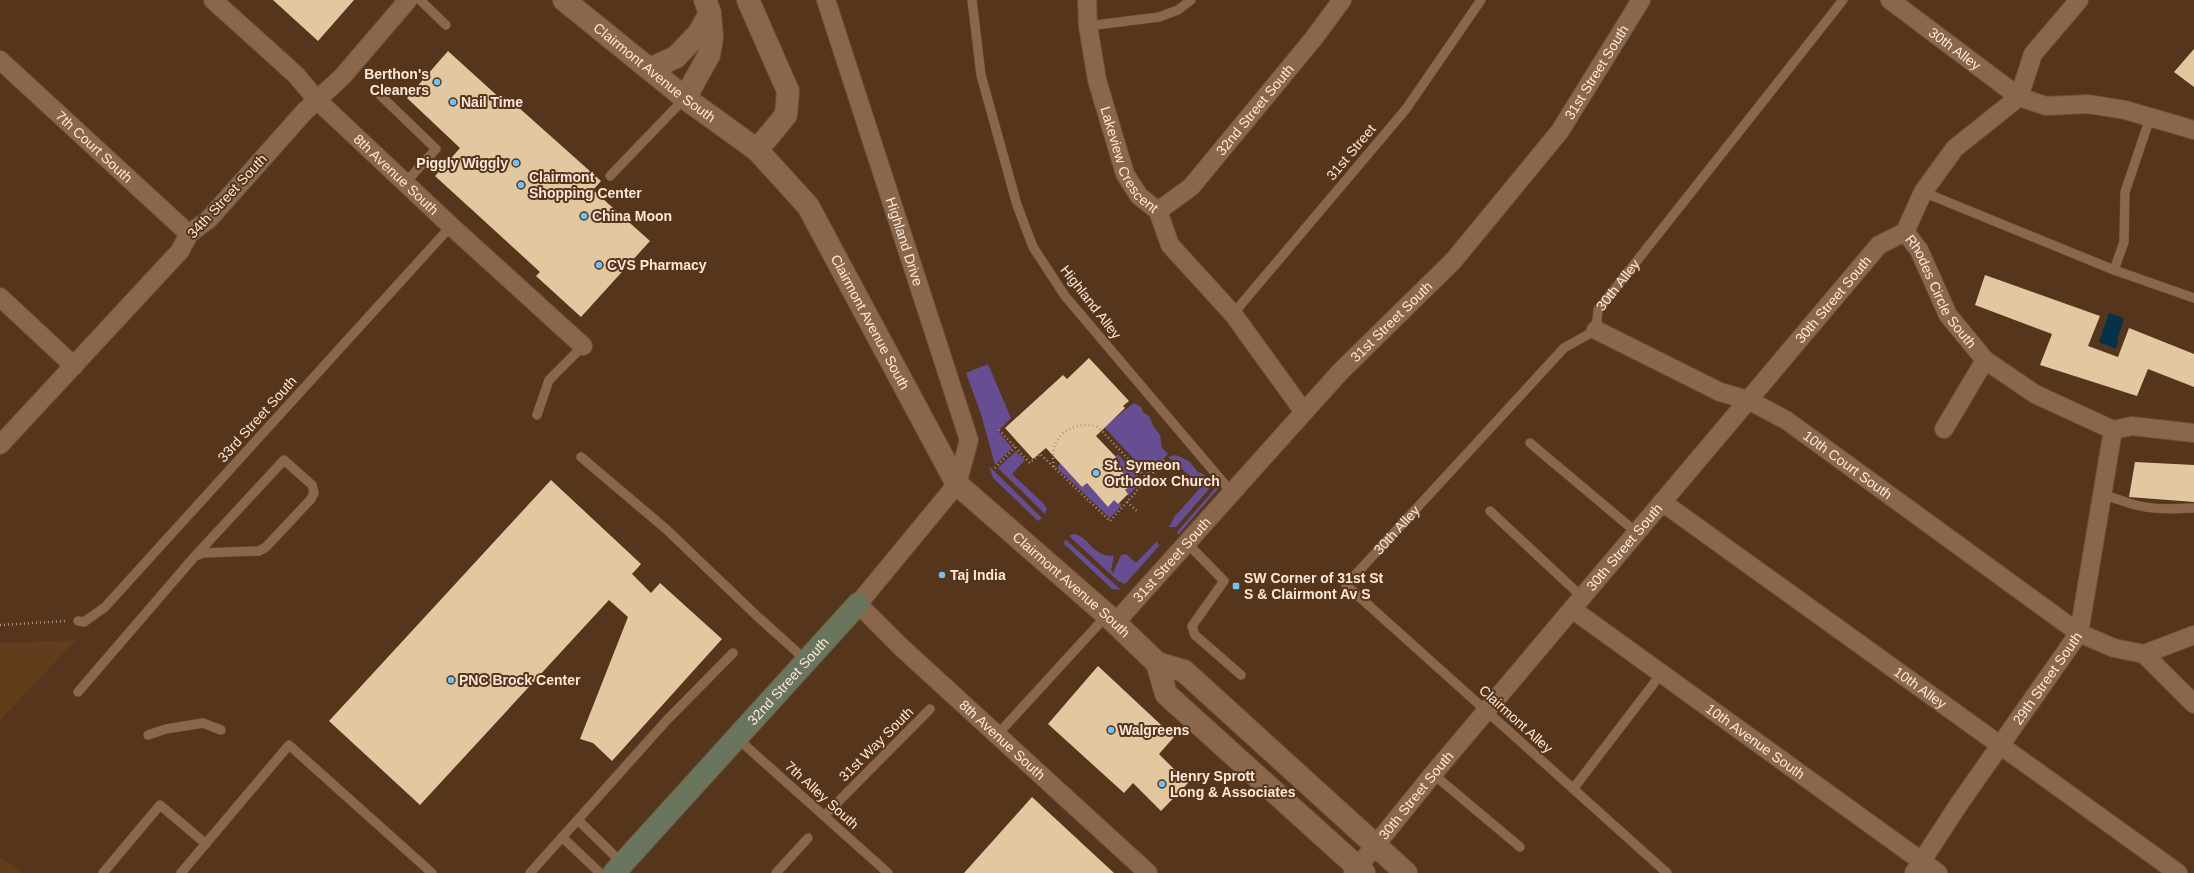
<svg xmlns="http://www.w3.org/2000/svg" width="2194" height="873" viewBox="0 0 2194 873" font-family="Helvetica,sans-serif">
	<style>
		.built { fill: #623c1b }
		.green { fill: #674e93 }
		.water { fill: #073149 }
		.building { fill: #e2c8a0 }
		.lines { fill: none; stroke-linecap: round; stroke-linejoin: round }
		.service-casing { stroke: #6c5139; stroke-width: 10 }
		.minor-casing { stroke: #6c5139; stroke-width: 20 }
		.tertiary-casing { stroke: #6c5139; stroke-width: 24 }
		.secondary-casing { stroke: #6c5139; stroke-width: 24 }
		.path { stroke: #af9581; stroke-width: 2.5; stroke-dasharray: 1 3; stroke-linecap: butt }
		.service { stroke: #8a674b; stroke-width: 9 }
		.minor { stroke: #8a674b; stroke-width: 18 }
		.tertiary { stroke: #8a674b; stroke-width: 22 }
		.secondary { stroke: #69755c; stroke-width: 22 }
		.poi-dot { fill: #72c1f5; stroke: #55351b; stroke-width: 1.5 }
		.labels { text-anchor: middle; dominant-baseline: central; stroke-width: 4; stroke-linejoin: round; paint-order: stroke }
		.street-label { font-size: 14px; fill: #fce8d9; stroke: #55351b }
		.poi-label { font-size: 14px; font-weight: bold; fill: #fce8d9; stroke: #55351b; text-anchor: start }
	</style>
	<rect width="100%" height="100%" fill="#55351b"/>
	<!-- built -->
	<g class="built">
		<path d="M76 640 0 720V643Z"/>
		<path d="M0 857 23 873H0Z"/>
	</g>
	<!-- green -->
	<g class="green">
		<path d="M988 364 1011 418 998 431 1012 448 995 465 981 414 966 373Z"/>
		<path d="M1134 403 1141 407 1143 412 1150 417 1153 426 1160 435 1162 448 1168 454 1148 474 1104 427Z"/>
		<path d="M1016 451 1025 460 1012 474 1044 504 1047 509 1045 514 998 468Z"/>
		<path d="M1118 454 1142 481 1128 496 1125 490 1132 484 1112 461Z"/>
		<path d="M1176 455 1189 461 1198 472 1204 474 1209 489 1176 527H1169L1175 516 1202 486 1168 457Z"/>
		<path d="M1060 463 1082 487 1087 483 1107 506 1114 500 1120 502 1121 506 1110 518 1057 468Z"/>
		<path d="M989 466 1042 518 1038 521 993 478Z"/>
		<path d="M1218 485 1217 490 1178 535 1177 532Z"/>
		<path d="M1073 534C1090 536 1090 556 1114 556L1111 570 1113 573 1121 555 1126 554 1136 563 1157 541 1159 546 1125 584 1118 581 1069 536Z"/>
		<path d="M1065 539 1121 590 1112 589 1064 544Z"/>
	</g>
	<!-- water -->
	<path class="water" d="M2109 313 2124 318 2117 341H2118L2116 349 2099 342Z"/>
	<!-- building -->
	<g class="building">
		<path d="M273 0H354L318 41Z"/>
		<path d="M2194 49V87L2174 72Z"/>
		<path d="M448 51 503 101 507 97 601 181 593 190 650 241 581 317 536 276 540 272 435 176 460 148 407 98Z"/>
		<path d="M1985 275 2100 316 2088 346 2118 357 2129 328 2194 354V387L2148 369 2137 396 2040 365 2052 334 1975 305Z"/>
		<path d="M1089 358 1129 401 1123 406 1125 408 1096 436 1116 457 1112 461 1133 484 1125 490 1128 494 1118 504 1114 500 1108 507 1087 483 1082 487 1046 448 1033 459 1005 428 1063 375 1067 379Z"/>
		<path d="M2135 462 2194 465V502L2129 497Z"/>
		<path d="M551 480 641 564 632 574 651 593 660 583 722 639 612 761 593 743 580 739 628 617 609 600 420 805 329 721Z"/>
		<path d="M1098 666 1174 737 1159 754 1188 783 1161 811 1133 783 1124 793 1048 724Z"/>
		<path d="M1032 797 1114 873H964Z"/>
	</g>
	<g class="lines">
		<defs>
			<g id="service">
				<path d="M420 0 446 25"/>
				<path d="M972 0 981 75 1017 205 1033 247 1065 296 1233 494"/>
				<path d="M1088 26 1159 17 1178 10 1191 0"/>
				<path d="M380 95 436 149 405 183"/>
				<path d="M610 176 685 98"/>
				<path d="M1923 192 2114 270 2194 298"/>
				<path d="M2114 270 2124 242 2125 192 2150 118"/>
				<path d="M1233 314 1406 109 1481 0"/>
				<path d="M537 415 549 380 583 346"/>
				<path d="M1530 443 1636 532"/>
				<path d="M581 457 666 529 758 617 807 661"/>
				<path d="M2102 495C2113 497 2122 501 2132 504 2151 510 2174 509 2194 508"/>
				<path d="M1490 511 1582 597"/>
				<path d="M1187 543 1224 581 1192 626 1195 635 1241 675"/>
				<path d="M78 621 84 622 105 607 451 226"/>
				<path d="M78 692 195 556 284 460 312 485 314 493 311 499 266 547 259 551 204 553 195 556"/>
				<path d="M148 735 166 729 203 723 221 730"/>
				<path d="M997 735 1107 615"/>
				<path d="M738 739 888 873"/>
				<path d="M1433 774 1520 847"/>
				<path d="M1573 789 1661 674"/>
				<path d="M824 816 930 709"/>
				<path d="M578 820 622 863"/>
				<path d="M562 837 600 873"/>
				<path d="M103 873 160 805 206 844"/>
				<path d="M181 873 289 745 432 873"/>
				<path d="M530 873 667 720 733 653"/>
				<path d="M776 873 808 838"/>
				<path id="s1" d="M1667 873 1346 585 1564 348 1596 330 1598 310 1843 0"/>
			</g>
			<g id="minor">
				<path id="s2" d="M213 0 296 75 317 100 451 226 583 346"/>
				<path id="s3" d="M826 0 969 440 957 484 858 604 901 647 1148 873"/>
				<path id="s4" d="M1087 0 1088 26 1097 80 1125 174 1139 196 1158 211 1170 245 1233 314 1304 412"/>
				<path id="s5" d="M1890 0 2019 97 2046 106 2088 104 2125 110 2194 130"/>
				<path id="s6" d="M0 60 189 234"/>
				<path id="s7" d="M2019 97 1955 148 1923 192 1905 232 1919 250 1948 315 1985 360 2035 394 2113 430 2132 426 2194 433"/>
				<path d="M2019 97 2033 54 2079 0"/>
				<path id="s8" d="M1158 211 1191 187 1314 38 1342 0"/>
				<path d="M0 297 74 366"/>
				<path id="s9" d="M1596 330 1720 392 1748 400 1786 420 2079 633 2114 648 2144 654 2194 635"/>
				<path d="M1944 429 1985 360"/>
				<path d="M0 445 180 251 189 234 209 219 305 111 342 77 408 0"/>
				<path id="s10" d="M1662 502 2178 873"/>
				<path id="s11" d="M1572 609 1938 873"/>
				<path id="s12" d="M1115 623 1340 372 1454 260 1560 131 1641 0"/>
				<path d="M2144 654 2194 704"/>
				<path id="s13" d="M1353 873 1433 774 1879 245 1905 232"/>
				<path id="s14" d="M1914 873 1959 804 2079 633 2113 430"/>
			</g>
			<g id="tertiary">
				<path id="s15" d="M564 0 685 98 757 150 808 206 957 484 1107 615 1157 663 1166 694 1364 873"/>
				<path d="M748 0 788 91 786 115 757 150"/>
				<path d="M650 69 676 57 699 33 710 13 705 0"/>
				<path d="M685 98 709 55 712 37 710 14"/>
				<path d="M1157 663 1184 671 1406 873"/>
			</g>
			<g id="secondary">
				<path id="s16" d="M614 873 858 604"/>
			</g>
		</defs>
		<!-- service casing -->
		<use href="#service" class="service-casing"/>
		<!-- minor casing -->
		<use href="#minor" class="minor-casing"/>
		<!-- tertiary casing -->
		<use href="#tertiary" class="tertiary-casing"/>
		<!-- secondary casing -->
		<use href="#secondary" class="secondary-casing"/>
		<!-- path -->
		<g class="path">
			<path d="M999 430 1030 463 1040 454 1110 521 1166 458"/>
			<path d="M1054 467C1048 438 1070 419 1098 427L1147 479"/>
			<path d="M995 468 1015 447"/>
			<path d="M1127 502 1138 512"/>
			<path d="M0 625 67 621"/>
		</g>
		<!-- service -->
		<use href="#service" class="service"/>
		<!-- minor -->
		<use href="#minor" class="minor"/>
		<!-- tertiary -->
		<use href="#tertiary" class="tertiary"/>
		<!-- secondary -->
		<use href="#secondary" class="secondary"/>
	</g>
	<!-- markers -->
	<g class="poi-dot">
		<circle cx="437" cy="82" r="4"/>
		<circle cx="453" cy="102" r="4"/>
		<circle cx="516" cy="163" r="4"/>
		<circle cx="521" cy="185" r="4"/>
		<circle cx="584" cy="216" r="4"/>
		<circle cx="599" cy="265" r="4"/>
		<circle cx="1096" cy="473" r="4"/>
		<circle cx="942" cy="575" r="4"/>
		<rect x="1232" y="582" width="8" height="8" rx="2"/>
		<circle cx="451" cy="680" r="4"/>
		<circle cx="1111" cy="730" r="4"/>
		<circle cx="1162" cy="784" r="4"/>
	</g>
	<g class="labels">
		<!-- street labels -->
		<g class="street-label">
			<text stroke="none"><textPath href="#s5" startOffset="81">30th Alley</textPath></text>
			<text stroke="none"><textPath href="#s15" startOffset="116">Clairmont Avenue South</textPath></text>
			<text stroke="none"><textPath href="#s12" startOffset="733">31st Street South</textPath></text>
			<text stroke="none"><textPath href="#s8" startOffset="141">32nd Street South</textPath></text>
			<text stroke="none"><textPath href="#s6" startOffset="128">7th Court South</textPath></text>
			<text transform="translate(1351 152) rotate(-50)">31st Street</text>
			<text stroke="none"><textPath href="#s4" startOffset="168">Lakeview Crescent</textPath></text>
			<text stroke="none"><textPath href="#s2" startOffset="253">8th Avenue South</textPath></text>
			<text transform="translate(227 196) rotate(-47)">34th Street South</text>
			<text stroke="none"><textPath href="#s3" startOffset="254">Highland Drive</textPath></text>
			<text stroke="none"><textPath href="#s1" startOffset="842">30th Alley</textPath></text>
			<text stroke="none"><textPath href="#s7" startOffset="250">Rhodes Circle South</textPath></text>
			<text stroke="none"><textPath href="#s13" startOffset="748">30th Street South</textPath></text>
			<text transform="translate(1091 302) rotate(52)">Highland Alley</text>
			<text stroke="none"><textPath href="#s12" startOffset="409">31st Street South</textPath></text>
			<text stroke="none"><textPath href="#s15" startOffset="452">Clairmont Avenue South</textPath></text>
			<text transform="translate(257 419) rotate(-48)">33rd Street South</text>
			<text stroke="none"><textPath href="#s9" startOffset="287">10th Court South</textPath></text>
			<text stroke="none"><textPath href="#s1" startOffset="506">30th Alley</textPath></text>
			<text stroke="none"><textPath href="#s13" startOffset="424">30th Street South</textPath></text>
			<text stroke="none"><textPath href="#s12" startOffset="85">31st Street South</textPath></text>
			<text stroke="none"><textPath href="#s15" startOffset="788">Clairmont Avenue South</textPath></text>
			<text stroke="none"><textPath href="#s14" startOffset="236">29th Street South</textPath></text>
			<text stroke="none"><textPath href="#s16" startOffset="259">32nd Street South</textPath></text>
			<text stroke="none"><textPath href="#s10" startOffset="318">10th Alley</textPath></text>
			<text transform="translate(1516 719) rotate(42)">Clairmont Alley</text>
			<text stroke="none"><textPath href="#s3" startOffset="862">8th Avenue South</textPath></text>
			<text stroke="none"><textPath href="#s11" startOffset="226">10th Avenue South</textPath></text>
			<text transform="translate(876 744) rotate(-45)">31st Way South</text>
			<text transform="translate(822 795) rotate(42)">7th Alley South</text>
			<text stroke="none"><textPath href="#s13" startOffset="100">30th Street South</textPath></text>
		</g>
		<!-- poi labels -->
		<g class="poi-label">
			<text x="429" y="74" text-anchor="end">Berthon's<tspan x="429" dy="16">Cleaners</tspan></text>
			<text x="461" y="102">Nail Time</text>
			<text x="508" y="163" text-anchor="end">Piggly Wiggly</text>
			<text x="529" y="177">Clairmont<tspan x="529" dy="16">Shopping Center</tspan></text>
			<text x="592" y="216">China Moon</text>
			<text x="607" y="265">CVS Pharmacy</text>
			<text x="1104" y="465">St. Symeon<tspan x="1104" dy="16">Orthodox Church</tspan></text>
			<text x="950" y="575">Taj India</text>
			<text x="1244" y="578">SW Corner of 31st St<tspan x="1244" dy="16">S &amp; Clairmont Av S</tspan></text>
			<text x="459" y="680">PNC Brock Center</text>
			<text x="1119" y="730">Walgreens</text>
			<text x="1170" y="776">Henry Sprott<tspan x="1170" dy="16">Long &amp; Associates</tspan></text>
		</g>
	</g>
</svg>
